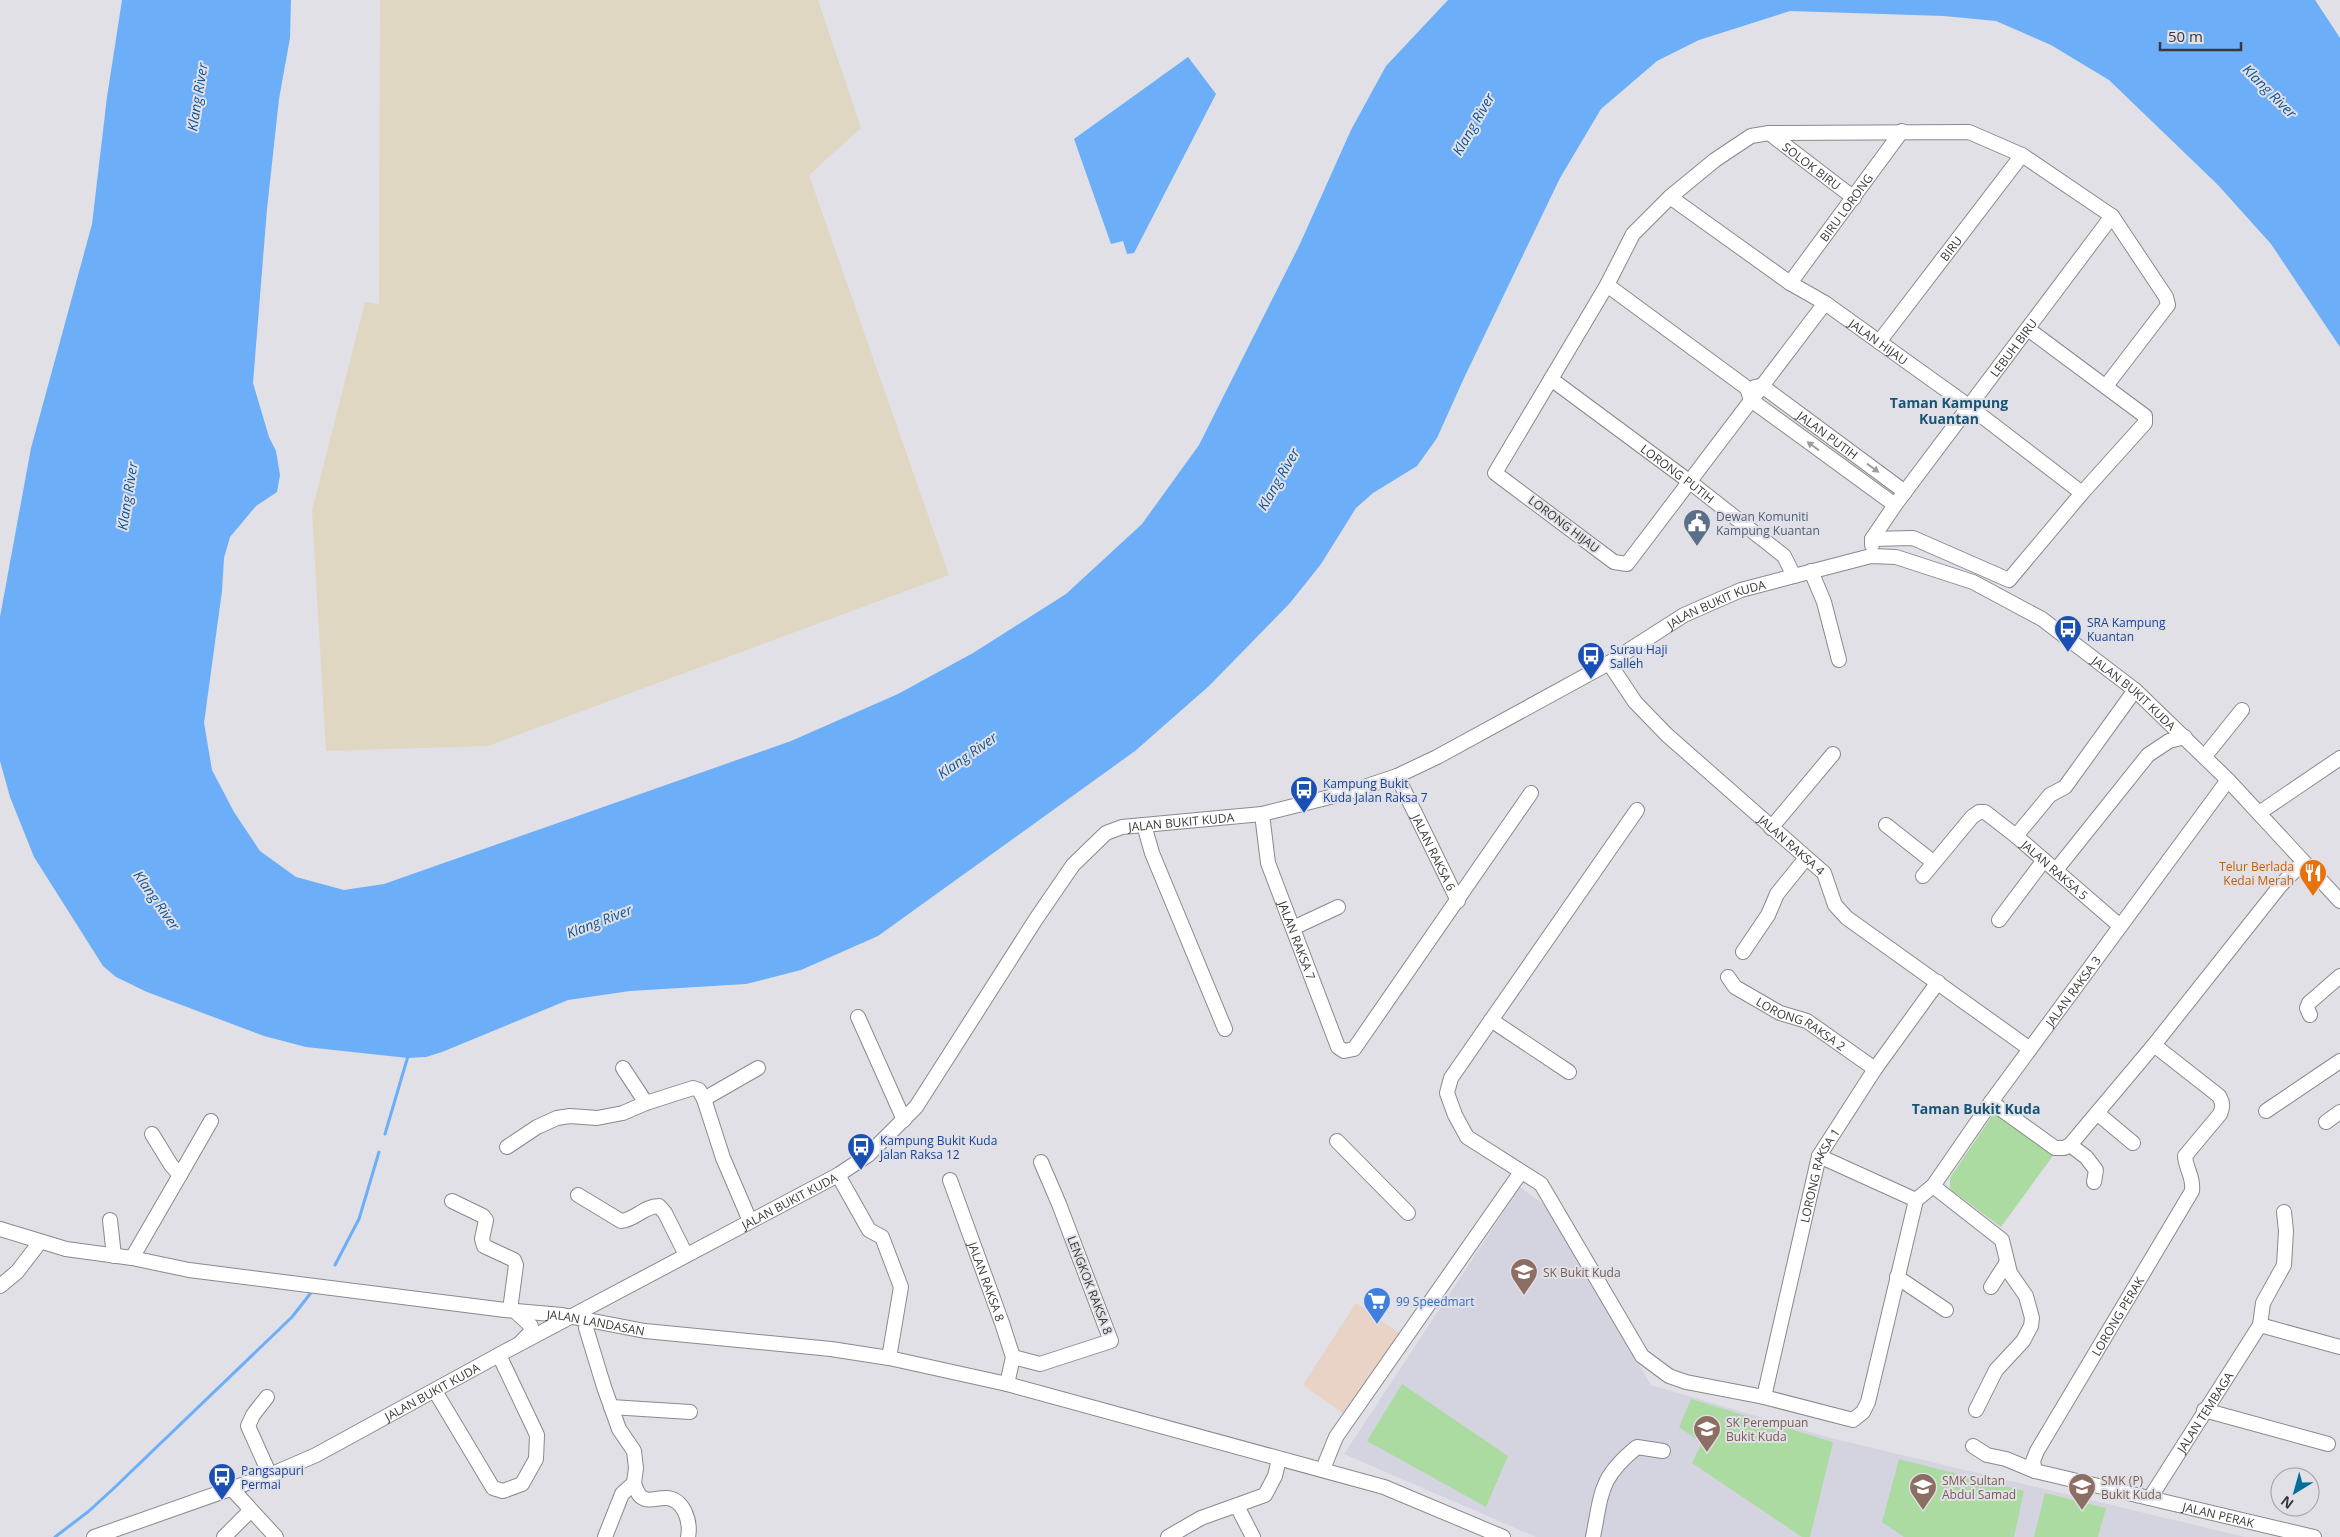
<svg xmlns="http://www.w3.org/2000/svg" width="2340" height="1537" viewBox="0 0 2340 1537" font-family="'Open Sans',sans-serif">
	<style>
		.commercial { fill: #e9d2c6 }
		.industrial { fill: #dfd7c1 }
		.built { fill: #d4d4e1 }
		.green { fill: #abdba0 }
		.water { fill: #6caef8 }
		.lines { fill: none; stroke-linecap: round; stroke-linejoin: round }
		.stream { stroke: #6caef8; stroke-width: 3 }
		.minor-casing { stroke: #89898e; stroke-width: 16 }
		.minor { stroke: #fff; stroke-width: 14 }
		.oneway { fill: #9c9c9d }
		.labels { text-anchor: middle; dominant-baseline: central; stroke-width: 4; stroke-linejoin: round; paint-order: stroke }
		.street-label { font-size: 12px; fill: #39393b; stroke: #e0e0e6 }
		.service-label { font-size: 12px; fill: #4e5e75; stroke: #e0e0e6; text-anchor: start }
		.transit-label { font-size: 12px; fill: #164399; stroke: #e0e0e6; text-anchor: start }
		.food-label { font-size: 12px; fill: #c56008; stroke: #e0e0e6; text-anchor: end }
		.education-label { font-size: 12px; fill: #785e54; stroke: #e0e0e6; text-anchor: start }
		.shop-label { font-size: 12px; fill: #366cbe; stroke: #e0e0e6; text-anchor: start }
		.water-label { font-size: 14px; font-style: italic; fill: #0f5597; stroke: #e0e0e6 }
		.neighbourhood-label { font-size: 14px; font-weight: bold; fill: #185575; stroke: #e0e0e6 }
	</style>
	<rect width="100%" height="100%" fill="#e0e0e6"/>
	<!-- commercial -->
	<path class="commercial" d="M1356 1303 1401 1334 1347 1416 1303 1385Z"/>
	<!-- industrial -->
	<path class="industrial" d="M380 0H818L861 128 809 175 949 575 488 746 326 751 312 511 365 302 379 304Z"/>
	<!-- built -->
	<path class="built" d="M1520 1187 1546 1206 1651 1385 1831 1438 2245 1537H1536L1344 1454Z"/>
	<!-- green -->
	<g class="green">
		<path d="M1996 1110 2055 1153 2001 1227 1950 1189V1178Z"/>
		<path d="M1402 1384 1508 1456 1486 1507 1367 1441Z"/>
		<path d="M1691 1399 1833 1442 1810 1537H1802L1692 1463 1702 1443 1679 1427Z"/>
		<path d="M1899 1459 2024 1491 2014 1537H1904L1882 1522Z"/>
		<path d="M2045 1493 2106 1508 2098 1537H2034Z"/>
	</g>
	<!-- water -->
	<g class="water">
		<path d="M122 0H291L290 38 279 99 267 209 253 383 269 437 276 451 280 475 277 492 256 506 230 537 224 558 222 591 204 723 212 770 234 812 260 851 296 877 344 890 384 884 791 741 898 694 973 653 1066 594 1142 524 1199 445 1299 246 1351 130 1386 66 1448 0H2315L2340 38V347L2271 244 2218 185 2109 80 2051 45 1996 21 1944 16 1790 11 1699 40 1657 61 1601 109 1560 178 1464 378 1437 438 1417 466 1373 493 1356 508 1321 564 1290 603 1209 686 1135 751 878 936 801 970 746 984 630 991 568 1000 442 1052 426 1057 408 1058 306 1047 264 1036 147 992 116 977 103 966 34 857 10 797 0 761V617L31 448 92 224 107 97Z"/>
		<path d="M1188 57 1216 94 1134 253 1127 254 1123 241 1111 244 1074 139Z"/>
	</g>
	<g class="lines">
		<!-- stream -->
		<g class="stream">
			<path d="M385 1134 408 1056"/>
			<path d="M335 1265 359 1219 379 1152"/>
			<path d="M55 1537 89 1511 113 1489 292 1317 310 1294"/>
		</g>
		<defs>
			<g id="minor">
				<path id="s1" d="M1769 133 1854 198"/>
				<path id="s2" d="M1670 197 1790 283 1825 303 1970 407 2082 493"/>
				<path id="s3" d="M1790 283 1902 131"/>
				<path d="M1607 285 1747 388 1751 400 1895 505"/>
				<path d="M1825 303 1627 564 1614 562 1495 473 1607 285 1633 234 1670 197 1715 160 1751 136 1769 133 1969 132 2022 155 2112 216 2166 297 2168 305 2106 386"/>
				<path id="s4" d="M1879 342 2022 155"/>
				<path id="s5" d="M1551 379 1690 482 1784 556 1794 576"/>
				<path id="s6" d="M1755 387 1762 386 1905 492"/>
				<path d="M1872 539 1913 538 2009 580 2082 493 2145 423V416L2028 329"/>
				<path id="s7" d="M1872 545V539L1895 505 2112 216"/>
				<path d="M1811 571 1824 602 1839 660"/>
				<path id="s8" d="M1609 663 1635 702 1667 735 1824 873 1835 905 1847 918 2030 1049"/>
				<path d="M2205 756 2242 710"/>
				<path id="s9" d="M1397 776 1458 901"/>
				<path d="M1637 810 1451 1078 1447 1093 1455 1115 1467 1137 1541 1184 1642 1356 1669 1376 1686 1382 1764 1397 1853 1420 1863 1412 1868 1402 1916 1200 1819 1156"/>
				<path d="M2259 813 2340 758"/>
				<path id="s10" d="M1262 814 1268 863 1338 1047 1344 1051 1354 1049 1531 793"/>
				<path d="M1144 825 1152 853 1225 1029"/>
				<path d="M1886 825 1933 862"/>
				<path d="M1771 828 1833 754"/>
				<path d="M2016 836 2050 795 2065 787 2135 690"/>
				<path d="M2056 870 2148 755 2169 741 2185 737"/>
				<path id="s11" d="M1923 876 1972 817 1979 812H1985L2016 836 2120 926"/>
				<path d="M1999 920 2044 860"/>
				<path d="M1293 928 1338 907"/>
				<path d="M1743 952 1768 915 1777 894 1806 858"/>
				<path id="s12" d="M1728 977 1735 987 1780 1013 1807 1021 1875 1069"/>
				<path d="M2310 1015 2307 1008 2309 1003 2340 976"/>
				<path d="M858 1017 904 1120"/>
				<path d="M1491 1020 1569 1072"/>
				<path d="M623 1068 646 1103"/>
				<path d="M704 1099 758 1068"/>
				<path d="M1991 1102 2055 1148H2064L2070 1145 2154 1045 2280 886 2303 862"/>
				<path d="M2266 1111 2340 1061"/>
				<path d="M2097 1113 2133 1143"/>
				<path d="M2326 1122 2340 1112"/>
				<path d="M1337 1141 1408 1213"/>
				<path d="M2070 1145 2086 1157 2096 1170 2094 1182"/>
				<path d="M507 1147 537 1127 557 1118 570 1116 597 1118 623 1113 646 1103 693 1088 699 1090 704 1099 723 1158 750 1221"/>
				<path d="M180 1175 211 1121"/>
				<path d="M838 1175 869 1230 882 1237 901 1287 889 1358"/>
				<path id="s13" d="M950 1180 1002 1323 1013 1357 1007 1384"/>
				<path d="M1933 1186 2002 1240 2010 1273 2026 1296 2032 1318 2031 1326 2023 1341 1996 1370 1976 1410"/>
				<path d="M578 1195 621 1221C635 1220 644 1206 659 1206L665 1213 686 1255"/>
				<path id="s14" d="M1916 1200 1933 1186 1991 1102 2228 780"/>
				<path d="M452 1201 483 1216 486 1220 482 1239 484 1246 514 1260 516 1265 510 1310"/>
				<path d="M110 1220 114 1256"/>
				<path id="s15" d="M0 1229 66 1249 132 1258 189 1270 505 1310 562 1315 645 1331 831 1349 889 1358 1007 1384 1384 1487 1503 1537"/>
				<path d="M132 1258 180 1175 171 1165 152 1134"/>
				<path d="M1897 1277 1946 1310"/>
				<path d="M0 1286 17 1272 40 1242"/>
				<path d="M1991 1287 2007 1262"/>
				<path d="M517 1313 531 1326V1332L521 1342"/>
				<path d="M2260 1325 2340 1347"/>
				<path d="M586 1328 604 1387 619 1429 634 1451 636 1468 634 1483 622 1494 605 1537"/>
				<path d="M1013 1357 1040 1364 1111 1341 1059 1204 1041 1162"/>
				<path d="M435 1391 493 1488 503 1491 522 1484 536 1459 537 1435 499 1355"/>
				<path d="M267 1397 253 1415 248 1426 270 1475"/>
				<path id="s16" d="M1764 1397 1819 1156 1875 1069 1938 982"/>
				<path d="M611 1407 690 1412"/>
				<path d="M2204 1410 2328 1444"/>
				<path id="s17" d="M1973 1446 1987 1455 2006 1459 2035 1471 2314 1537"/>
				<path d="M1323 1469 1336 1437 1521 1172"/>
				<path id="s18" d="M2035 1471 2033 1461 2037 1451 2192 1191C2194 1177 2186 1170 2185 1156L2220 1114C2223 1107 2223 1103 2219 1096L2154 1045"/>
				<path d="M634 1483C636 1489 638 1497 645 1499 650 1501 658 1498 664 1498 684 1497 691 1522 688 1537"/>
				<path d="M232 1489 276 1537"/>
				<path id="s19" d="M2150 1498 2260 1325 2263 1303 2284 1265 2286 1231 2284 1212"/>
				<path d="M1237 1506 1253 1537"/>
				<path id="s20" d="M94 1537 270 1475 316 1455 506 1351 838 1175 868 1155 916 1107 1036 919 1073 865 1106 833 1122 827 1262 814 1346 793 1397 776 1437 757 1609 663 1684 615 1741 590 1794 576 1871 556 1896 557 1973 582 2042 619 2135 690 2228 780 2340 901"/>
				<path d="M224 1537 250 1511"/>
				<path d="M1168 1537 1201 1518 1265 1495 1275 1476 1279 1459"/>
				<path d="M1593 1537C1602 1492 1599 1478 1637 1447L1663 1451"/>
			</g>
		</defs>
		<!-- minor casing -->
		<use href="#minor" class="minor-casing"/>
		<!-- minor -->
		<use href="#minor" class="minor"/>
	</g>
	<!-- one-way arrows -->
	<defs><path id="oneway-solid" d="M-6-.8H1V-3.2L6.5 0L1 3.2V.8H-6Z" transform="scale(1.25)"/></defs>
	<g class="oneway">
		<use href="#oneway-solid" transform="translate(1813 446) rotate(-144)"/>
		<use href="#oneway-solid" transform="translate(1873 468) rotate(36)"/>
	</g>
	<!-- icons -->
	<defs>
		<symbol id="civic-pin" viewBox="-11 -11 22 30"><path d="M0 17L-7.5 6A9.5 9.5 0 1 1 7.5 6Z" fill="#5c6f8a" stroke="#e0e0e6"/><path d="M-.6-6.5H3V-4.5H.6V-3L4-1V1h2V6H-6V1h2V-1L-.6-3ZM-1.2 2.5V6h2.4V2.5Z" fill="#fff"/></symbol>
		<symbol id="bus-pin" viewBox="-11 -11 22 30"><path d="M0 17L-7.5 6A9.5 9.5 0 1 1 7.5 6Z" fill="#1a4fb4" stroke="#e0e0e6"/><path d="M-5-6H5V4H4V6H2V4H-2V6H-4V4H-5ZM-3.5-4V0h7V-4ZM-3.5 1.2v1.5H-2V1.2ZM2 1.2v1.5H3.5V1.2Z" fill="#fff"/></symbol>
		<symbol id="restaurant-pin" viewBox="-11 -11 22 30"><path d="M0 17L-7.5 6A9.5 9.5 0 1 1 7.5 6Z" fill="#e8710a" stroke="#e0e0e6"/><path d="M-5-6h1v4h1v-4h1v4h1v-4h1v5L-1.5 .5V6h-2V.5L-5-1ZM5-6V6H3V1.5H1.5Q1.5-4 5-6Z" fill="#fff"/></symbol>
		<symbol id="school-pin" viewBox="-11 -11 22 30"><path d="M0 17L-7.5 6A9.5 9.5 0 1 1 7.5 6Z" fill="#8d6e63" stroke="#e0e0e6"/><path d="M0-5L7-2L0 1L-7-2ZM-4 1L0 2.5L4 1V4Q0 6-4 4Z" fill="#fff"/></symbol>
		<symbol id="supermarket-pin" viewBox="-11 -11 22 30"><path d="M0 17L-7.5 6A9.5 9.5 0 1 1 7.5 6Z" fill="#3f7fe0" stroke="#e0e0e6"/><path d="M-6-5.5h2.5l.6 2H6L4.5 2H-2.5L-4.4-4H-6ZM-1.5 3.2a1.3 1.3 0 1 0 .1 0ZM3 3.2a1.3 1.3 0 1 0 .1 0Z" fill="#fff"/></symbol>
	</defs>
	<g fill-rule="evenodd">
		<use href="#civic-pin" x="1681" y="507" width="32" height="43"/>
		<use href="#bus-pin" x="2052" y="613" width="32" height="43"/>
		<use href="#bus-pin" x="1575" y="640" width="32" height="43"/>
		<use href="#bus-pin" x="1288" y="774" width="32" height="43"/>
		<use href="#restaurant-pin" x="2297" y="857" width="32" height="43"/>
		<use href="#bus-pin" x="845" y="1131" width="32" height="43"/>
		<use href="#school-pin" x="1508" y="1256" width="32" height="43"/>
		<use href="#supermarket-pin" x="1361" y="1285" width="32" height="43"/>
		<use href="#school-pin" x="1691" y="1413" width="32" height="43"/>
		<use href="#bus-pin" x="206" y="1461" width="32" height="43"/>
		<use href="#school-pin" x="1907" y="1471" width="32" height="43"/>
		<use href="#school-pin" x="2066" y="1471" width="32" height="43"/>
	</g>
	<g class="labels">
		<!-- street labels -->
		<g class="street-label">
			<text stroke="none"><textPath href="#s1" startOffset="54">SOLOK BIRU</textPath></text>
			<text stroke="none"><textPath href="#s3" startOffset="94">BIRU LORONG</textPath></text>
			<text stroke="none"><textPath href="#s4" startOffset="118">BIRU</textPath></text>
			<text stroke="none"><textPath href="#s2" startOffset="254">JALAN HIJAU</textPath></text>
			<text stroke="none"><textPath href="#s7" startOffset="244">LEBUH BIRU</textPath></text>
			<text stroke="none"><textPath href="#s6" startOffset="89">JALAN PUTIH</textPath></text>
			<text stroke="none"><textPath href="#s5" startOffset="158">LORONG PUTIH</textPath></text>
			<text transform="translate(1564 524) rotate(37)">LORONG HIJAU</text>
			<text stroke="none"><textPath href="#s20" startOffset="1929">JALAN BUKIT KUDA</textPath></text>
			<text stroke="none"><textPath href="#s20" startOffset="2394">JALAN BUKIT KUDA</textPath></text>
			<text stroke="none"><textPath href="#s20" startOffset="1344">JALAN BUKIT KUDA</textPath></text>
			<text stroke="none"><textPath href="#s8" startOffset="259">JALAN RAKSA 4</textPath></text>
			<text stroke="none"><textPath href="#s9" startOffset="85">JALAN RAKSA 6</textPath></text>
			<text stroke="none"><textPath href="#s11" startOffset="182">JALAN RAKSA 5</textPath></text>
			<text stroke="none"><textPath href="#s10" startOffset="132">JALAN RAKSA 7</textPath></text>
			<text stroke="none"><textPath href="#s14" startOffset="262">JALAN RAKSA 3</textPath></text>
			<text stroke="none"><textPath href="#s12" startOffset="88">LORONG RAKSA 2</textPath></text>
			<text stroke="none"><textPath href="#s16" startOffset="229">LORONG RAKSA 1</textPath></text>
			<text stroke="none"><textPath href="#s20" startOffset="774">JALAN BUKIT KUDA</textPath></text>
			<text stroke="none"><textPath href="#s13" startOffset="108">JALAN RAKSA 8</textPath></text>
			<text transform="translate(1090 1285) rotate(69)">LENGKOK RAKSA 8</text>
			<text stroke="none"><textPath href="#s18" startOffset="178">LORONG PERAK</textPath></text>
			<text stroke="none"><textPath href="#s15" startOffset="604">JALAN LANDASAN</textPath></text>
			<text stroke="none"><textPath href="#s20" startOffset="369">JALAN BUKIT KUDA</textPath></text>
			<text stroke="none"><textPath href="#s19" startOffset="102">JALAN TEMBAGA</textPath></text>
			<text stroke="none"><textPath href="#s17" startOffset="256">JALAN PERAK</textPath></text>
		</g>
		<!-- service labels -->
		<g class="service-label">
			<text x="1716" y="516">Dewan Komuniti<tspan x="1716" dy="14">Kampung Kuantan</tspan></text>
		</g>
		<!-- transit labels -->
		<g class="transit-label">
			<text x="2087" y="622">SRA Kampung<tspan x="2087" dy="14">Kuantan</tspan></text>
			<text x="1610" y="649">Surau Haji<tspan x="1610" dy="14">Salleh</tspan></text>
			<text x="1323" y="783">Kampung Bukit<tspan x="1323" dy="14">Kuda Jalan Raksa 7</tspan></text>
			<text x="880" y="1140">Kampung Bukit Kuda<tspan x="880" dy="14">Jalan Raksa 12</tspan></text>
			<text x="241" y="1470">Pangsapuri<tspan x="241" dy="14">Permai</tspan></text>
		</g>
		<!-- food labels -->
		<g class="food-label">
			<text x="2294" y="866">Telur Berlada<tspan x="2294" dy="14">Kedai Merah</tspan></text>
		</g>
		<!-- education labels -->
		<g class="education-label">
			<text x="1543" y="1272">SK Bukit Kuda</text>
			<text x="1726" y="1422">SK Perempuan<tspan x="1726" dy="14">Bukit Kuda</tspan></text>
			<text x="1942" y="1480">SMK Sultan<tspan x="1942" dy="14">Abdul Samad</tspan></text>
			<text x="2101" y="1480">SMK (P)<tspan x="2101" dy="14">Bukit Kuda</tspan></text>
		</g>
		<!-- shop labels -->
		<g class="shop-label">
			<text x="1396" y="1301">99 Speedmart</text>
		</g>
		<!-- water labels -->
		<g class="water-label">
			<text transform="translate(2270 91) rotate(45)">Klang River</text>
			<text transform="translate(197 97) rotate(-81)">Klang River</text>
			<text transform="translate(1473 124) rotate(-60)">Klang River</text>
			<text transform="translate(1278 479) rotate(-60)">Klang River</text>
			<text transform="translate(127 496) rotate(-81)">Klang River</text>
			<text transform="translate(967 755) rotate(-35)">Klang River</text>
			<text transform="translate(157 900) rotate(55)">Klang River</text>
			<text transform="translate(599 921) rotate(-21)">Klang River</text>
		</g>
		<!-- neighbourhood labels -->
		<g class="neighbourhood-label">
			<text x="1949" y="402">Taman Kampung<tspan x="1949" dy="16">Kuantan</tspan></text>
			<text x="1976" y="1108">Taman Bukit Kuda</text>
		</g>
	</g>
	<!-- north arrow -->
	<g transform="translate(2295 1492) rotate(217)"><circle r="24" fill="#e0e0e6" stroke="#9d9da2"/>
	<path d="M0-4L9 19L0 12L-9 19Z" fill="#046e9a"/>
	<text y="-8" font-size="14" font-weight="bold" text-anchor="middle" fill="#39393b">N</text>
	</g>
	<!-- scale -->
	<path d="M2160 42v8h81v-8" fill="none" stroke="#39393b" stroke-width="2.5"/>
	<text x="2168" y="42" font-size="15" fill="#39393b" stroke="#e0e0e6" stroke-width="4" paint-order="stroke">50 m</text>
</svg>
